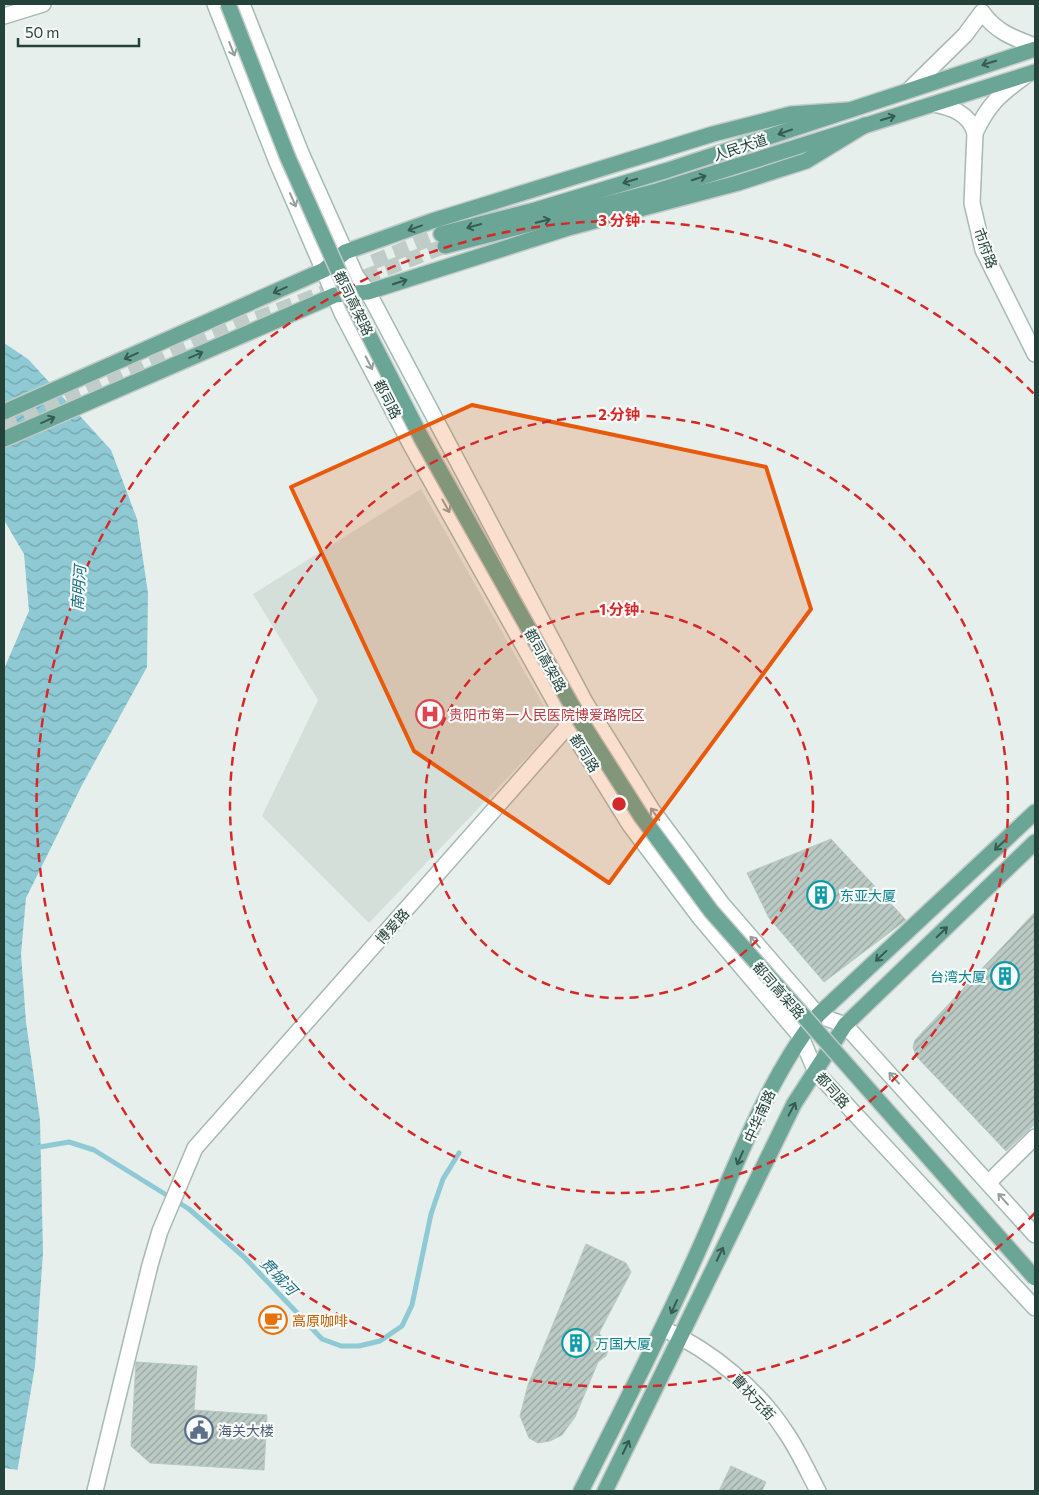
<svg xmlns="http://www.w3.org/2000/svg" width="1039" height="1495" viewBox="0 0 1039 1495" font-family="Commissioner,'Noto Sans SC',sans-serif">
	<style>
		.built { fill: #d4dfda }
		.water { fill: url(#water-waves) }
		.pier { fill: #e6efeb }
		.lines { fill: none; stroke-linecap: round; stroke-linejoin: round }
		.stream { stroke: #8ec9d4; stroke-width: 5 }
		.building { fill: url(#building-hatch); stroke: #b8c9c2 }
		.trunk-tunnel { stroke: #bfccc8; stroke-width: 15; stroke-dasharray: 15 8; stroke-linecap: butt }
		.minor-casing { stroke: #a8b8b2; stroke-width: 18 }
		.secondary-casing { stroke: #a4bbb3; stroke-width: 18 }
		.primary-casing { stroke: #c2cac8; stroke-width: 18 }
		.minor { stroke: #fff; stroke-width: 15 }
		.secondary { stroke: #fff; stroke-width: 15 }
		.primary { stroke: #6aa596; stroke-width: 15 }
		.primary-bridge-casing { stroke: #c2cac8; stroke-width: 18; stroke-linecap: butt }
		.primary-bridge { stroke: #6aa596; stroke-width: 15 }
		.oneway { stroke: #92a09c }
		.oneway2 { stroke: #365b51 }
		.marked { fill: #e8590c; fill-opacity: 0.2; stroke: #e8590c; stroke-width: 4; stroke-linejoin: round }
		.ring { fill: none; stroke: #d62828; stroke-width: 2.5; stroke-dasharray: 9 6 }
		.labels { text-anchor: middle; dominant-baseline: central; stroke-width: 4.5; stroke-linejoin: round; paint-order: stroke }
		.street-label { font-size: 14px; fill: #24423a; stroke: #f7fbf9 }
		.health-label { font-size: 14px; fill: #be3a42; stroke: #f7fbf9; text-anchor: start }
		.culture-label { font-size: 14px; fill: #0d838f; stroke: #f7fbf9; text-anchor: start }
		.food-label { font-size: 14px; fill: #c56008; stroke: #f7fbf9; text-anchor: start }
		.service-label { font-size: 14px; fill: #4e5e75; stroke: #f7fbf9; text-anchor: start }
		.water-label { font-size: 15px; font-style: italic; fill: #1c6f80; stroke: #f7fbf9 }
		.centre { fill: #d62828; stroke: #f7fbf9; stroke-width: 2.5 }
		.ring-label { font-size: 15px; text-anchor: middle; font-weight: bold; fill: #d62828; stroke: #f7fbf9; stroke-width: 4.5; stroke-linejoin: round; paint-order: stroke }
	</style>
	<defs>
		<pattern id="water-waves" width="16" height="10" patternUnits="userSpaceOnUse" patternTransform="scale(1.25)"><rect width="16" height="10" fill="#8ec9d4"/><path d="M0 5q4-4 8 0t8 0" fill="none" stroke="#74a5ad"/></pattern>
		<pattern id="building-hatch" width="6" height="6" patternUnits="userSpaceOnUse" patternTransform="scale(1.25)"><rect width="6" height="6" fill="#bbcac4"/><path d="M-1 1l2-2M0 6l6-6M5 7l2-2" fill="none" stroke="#98a6a0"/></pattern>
	</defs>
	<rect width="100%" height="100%" fill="#e6efeb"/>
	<!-- built -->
	<path class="built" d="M421 489 556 727 369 923 262 816 318 700 253 594Z"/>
	<!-- water -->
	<path class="water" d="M4 343 28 359 111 450 137 519 148 593 147 667 82 785 26 898 21 954 26 1022 40 1120 43 1253 35 1366 14 1491H4V669L29 611 24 554 4 520Z"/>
	<!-- pier -->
	<path class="pier" d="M4 1468 18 1470 15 1491H4Z"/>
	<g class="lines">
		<!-- stream -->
		<path class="stream" d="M34 1148 69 1142 94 1150 189 1209 244 1257 322 1339 341 1346H359L380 1341 402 1326 412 1305 431 1214 443 1179 459 1153"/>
	</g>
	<!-- building -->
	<g class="building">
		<path d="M831 839 906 920 824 982 769 918 747 873Z"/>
		<path d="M1035 912V1124L1006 1151 916 1056 913 1047 915 1040Z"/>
		<path d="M586 1244 626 1263 631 1272 599 1333 608 1345V1350L606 1356 598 1362 575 1417 562 1435 550 1441 538 1443 529 1438 520 1416 528 1385Z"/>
		<path d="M136 1362 197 1366 194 1410 267 1415 264 1470 150 1463 131 1446Z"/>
		<path d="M731 1466 766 1482 762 1491H719Z"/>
	</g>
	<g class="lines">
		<!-- trunk-tunnel -->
		<g class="trunk-tunnel">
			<path d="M373 262 441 234"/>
			<path d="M4 429 240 325 445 246"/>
		</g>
		<defs>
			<g id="minor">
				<path d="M4 16 43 4"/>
				<path d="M909 90 965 35 982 12C995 31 1013 38 1035 46"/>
				<path d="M934 104C952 108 969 113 975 133 988 105 999 95 1024 77"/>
				<path d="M975 133 972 203 983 250 1035 354"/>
				<path d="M988 1183 1035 1137"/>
				<path d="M664 1329C712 1351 758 1389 787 1434 799 1452 808 1472 818 1491"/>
				<path d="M95 1491 150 1265 160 1231 195 1148 575 718"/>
			</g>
			<g id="secondary">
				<path d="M215 4 277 162 342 313 411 445 569 727 630 825 701 919 801 1037 816 1072 1035 1308"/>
				<path d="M242 4 301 153 356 276 368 292 585 702 652 810 722 904 818 1015 845 1025 1035 1235"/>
			</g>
			<g id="primary">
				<path d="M441 234 535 210 668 170 1035 49"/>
				<path d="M445 246 657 191 1035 72"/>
				<path d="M4 412 324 270 345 252 432 221 713 134 791 114 849 110"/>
				<path d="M4 439 335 295 368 292 568 228 738 183 806 161 865 125"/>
				<path d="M581 1491C622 1410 663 1330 700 1247 734 1171 766 1080 818 1015L1035 812"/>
				<path d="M605 1491 794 1104 845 1025 1035 842"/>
			</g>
		</defs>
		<!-- minor casing -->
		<use href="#minor" class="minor-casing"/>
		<!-- secondary casing -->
		<use href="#secondary" class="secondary-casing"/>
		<!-- primary casing -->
		<use href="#primary" class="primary-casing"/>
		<!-- minor -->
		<use href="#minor" class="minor"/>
		<!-- secondary -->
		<use href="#secondary" class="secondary"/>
		<!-- primary -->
		<use href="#primary" class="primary"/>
		<defs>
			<path id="primary-bridge" d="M228 4 288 158 354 306 422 439 580 720 641 816 711 911 1035 1278"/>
		</defs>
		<!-- primary-bridge casing -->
		<use href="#primary-bridge" class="primary-bridge-casing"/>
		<!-- primary-bridge -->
		<use href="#primary-bridge" class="primary-bridge"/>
	</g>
	<!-- one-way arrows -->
	<defs><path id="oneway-shaft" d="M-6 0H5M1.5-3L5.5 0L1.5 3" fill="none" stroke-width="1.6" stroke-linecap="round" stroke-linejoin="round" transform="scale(1.25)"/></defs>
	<g class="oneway">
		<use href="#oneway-shaft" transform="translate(232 49) rotate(68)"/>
		<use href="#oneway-shaft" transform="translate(293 200) rotate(66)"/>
		<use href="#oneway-shaft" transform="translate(369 363) rotate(63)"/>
		<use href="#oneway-shaft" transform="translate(446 506) rotate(61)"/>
		<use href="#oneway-shaft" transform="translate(655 814) rotate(-126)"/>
		<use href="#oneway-shaft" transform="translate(755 942) rotate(-131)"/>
		<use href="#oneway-shaft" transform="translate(894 1078) rotate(-132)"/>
		<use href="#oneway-shaft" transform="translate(1003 1199) rotate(-132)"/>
	</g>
	<g class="oneway2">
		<use href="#oneway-shaft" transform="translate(989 63) rotate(163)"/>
		<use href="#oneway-shaft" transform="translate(888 118) rotate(-17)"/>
		<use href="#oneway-shaft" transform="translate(785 132) rotate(161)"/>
		<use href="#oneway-shaft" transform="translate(699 178) rotate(-18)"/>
		<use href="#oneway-shaft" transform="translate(630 181) rotate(163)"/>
		<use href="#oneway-shaft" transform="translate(543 221) rotate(-14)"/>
		<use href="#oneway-shaft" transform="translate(474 226) rotate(165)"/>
		<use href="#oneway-shaft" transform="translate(415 228) rotate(160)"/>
		<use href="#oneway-shaft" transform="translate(400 282) rotate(-18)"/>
		<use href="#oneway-shaft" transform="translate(280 290) rotate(156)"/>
		<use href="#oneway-shaft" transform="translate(196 355) rotate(-23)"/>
		<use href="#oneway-shaft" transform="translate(131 356) rotate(156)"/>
		<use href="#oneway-shaft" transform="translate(48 420) rotate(-24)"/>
		<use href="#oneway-shaft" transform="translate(1000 845) rotate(137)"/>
		<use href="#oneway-shaft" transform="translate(942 932) rotate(-44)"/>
		<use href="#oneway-shaft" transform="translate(881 956) rotate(137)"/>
		<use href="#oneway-shaft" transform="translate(792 1109) rotate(-62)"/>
		<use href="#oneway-shaft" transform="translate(740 1158) rotate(114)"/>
		<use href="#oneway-shaft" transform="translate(720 1254) rotate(-64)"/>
		<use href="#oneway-shaft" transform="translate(674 1307) rotate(114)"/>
		<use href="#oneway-shaft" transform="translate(626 1447) rotate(-64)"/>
	</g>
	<!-- marked area -->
	<path class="marked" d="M472 405 766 467 811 609 609 883 414 751 291 487Z"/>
	<!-- distance rings -->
	<g class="ring">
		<circle cx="619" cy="804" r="194"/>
		<circle cx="619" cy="804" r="389"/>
		<path d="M1035 1213A583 583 0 1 1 1035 395"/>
	</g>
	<!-- icons -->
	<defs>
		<symbol id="hospital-ring" viewBox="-11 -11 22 22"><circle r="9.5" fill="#f7fbf9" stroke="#e0444e" stroke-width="1.5"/><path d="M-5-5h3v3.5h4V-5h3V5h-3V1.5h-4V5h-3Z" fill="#e0444e"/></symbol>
		<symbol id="building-ring" viewBox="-11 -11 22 22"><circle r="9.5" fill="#f7fbf9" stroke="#0f9aa8" stroke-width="1.5"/><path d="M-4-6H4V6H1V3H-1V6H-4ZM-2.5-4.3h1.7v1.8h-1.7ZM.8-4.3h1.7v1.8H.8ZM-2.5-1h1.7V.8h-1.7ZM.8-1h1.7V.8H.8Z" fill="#0f9aa8"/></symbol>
		<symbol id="cafe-ring" viewBox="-11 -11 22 22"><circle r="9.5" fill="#f7fbf9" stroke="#e8710a" stroke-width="1.5"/><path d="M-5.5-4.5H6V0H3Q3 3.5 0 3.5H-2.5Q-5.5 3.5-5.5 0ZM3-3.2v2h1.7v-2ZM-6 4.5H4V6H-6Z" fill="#e8710a"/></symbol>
		<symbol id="civic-ring" viewBox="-11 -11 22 22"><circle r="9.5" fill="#f7fbf9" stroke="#5c6f8a" stroke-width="1.5"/><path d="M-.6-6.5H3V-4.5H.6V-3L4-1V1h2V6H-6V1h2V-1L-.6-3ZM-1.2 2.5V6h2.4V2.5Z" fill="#5c6f8a"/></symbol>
	</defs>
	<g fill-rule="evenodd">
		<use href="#hospital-ring" x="414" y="698" width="32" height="32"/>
		<use href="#building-ring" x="805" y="879" width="32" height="32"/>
		<use href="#building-ring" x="989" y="960" width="32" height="32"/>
		<use href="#cafe-ring" x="257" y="1304" width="32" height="32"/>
		<use href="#building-ring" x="560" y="1327" width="32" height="32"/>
		<use href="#civic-ring" x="183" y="1414" width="32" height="32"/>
	</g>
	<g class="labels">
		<!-- street labels -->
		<g class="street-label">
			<text transform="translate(740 147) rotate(-18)">人民大道</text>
			<text transform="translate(986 248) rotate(70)">市府路</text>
			<text transform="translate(354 303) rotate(64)">都司高架路</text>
			<text transform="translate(388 399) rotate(63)">都司路</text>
			<text transform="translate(546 660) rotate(61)">都司高架路</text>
			<text transform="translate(585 753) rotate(58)">都司路</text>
			<text transform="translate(392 926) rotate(-48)">博爱路</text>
			<text transform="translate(779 990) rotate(49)">都司高架路</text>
			<text transform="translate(833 1090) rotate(48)">都司路</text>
			<text transform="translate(759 1116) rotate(-66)">中华南路</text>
			<text transform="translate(754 1397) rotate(47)">曹状元街</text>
		</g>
		<!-- health labels -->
		<g class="health-label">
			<text x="449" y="714">贵阳市第一人民医院博爱路院区</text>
		</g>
		<!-- culture labels -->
		<g class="culture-label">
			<text x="840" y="895">东亚大厦</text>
			<text x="986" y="976" text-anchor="end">台湾大厦</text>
			<text x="595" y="1343">万国大厦</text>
		</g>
		<!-- food labels -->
		<g class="food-label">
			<text x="292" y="1320">高原咖啡</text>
		</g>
		<!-- service labels -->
		<g class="service-label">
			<text x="218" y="1430">海关大楼</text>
		</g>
		<!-- water labels -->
		<g class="water-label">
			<text transform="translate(78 588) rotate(-86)">南明河</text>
			<text transform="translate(279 1276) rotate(46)">贯城河</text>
		</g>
	</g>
	<circle cx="619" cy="804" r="8" class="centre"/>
	<g class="ring-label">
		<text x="619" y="226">3 分钟</text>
		<text x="619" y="420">2 分钟</text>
		<text x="619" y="615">1 分钟</text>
	</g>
	<!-- border -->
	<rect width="1039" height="1495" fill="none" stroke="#24423a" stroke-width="10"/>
	<!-- scale -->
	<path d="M18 38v8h121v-8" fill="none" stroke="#24423a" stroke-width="2.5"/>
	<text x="25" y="38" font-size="15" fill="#24423a" stroke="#f7fbf9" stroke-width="4" paint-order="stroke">50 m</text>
</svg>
